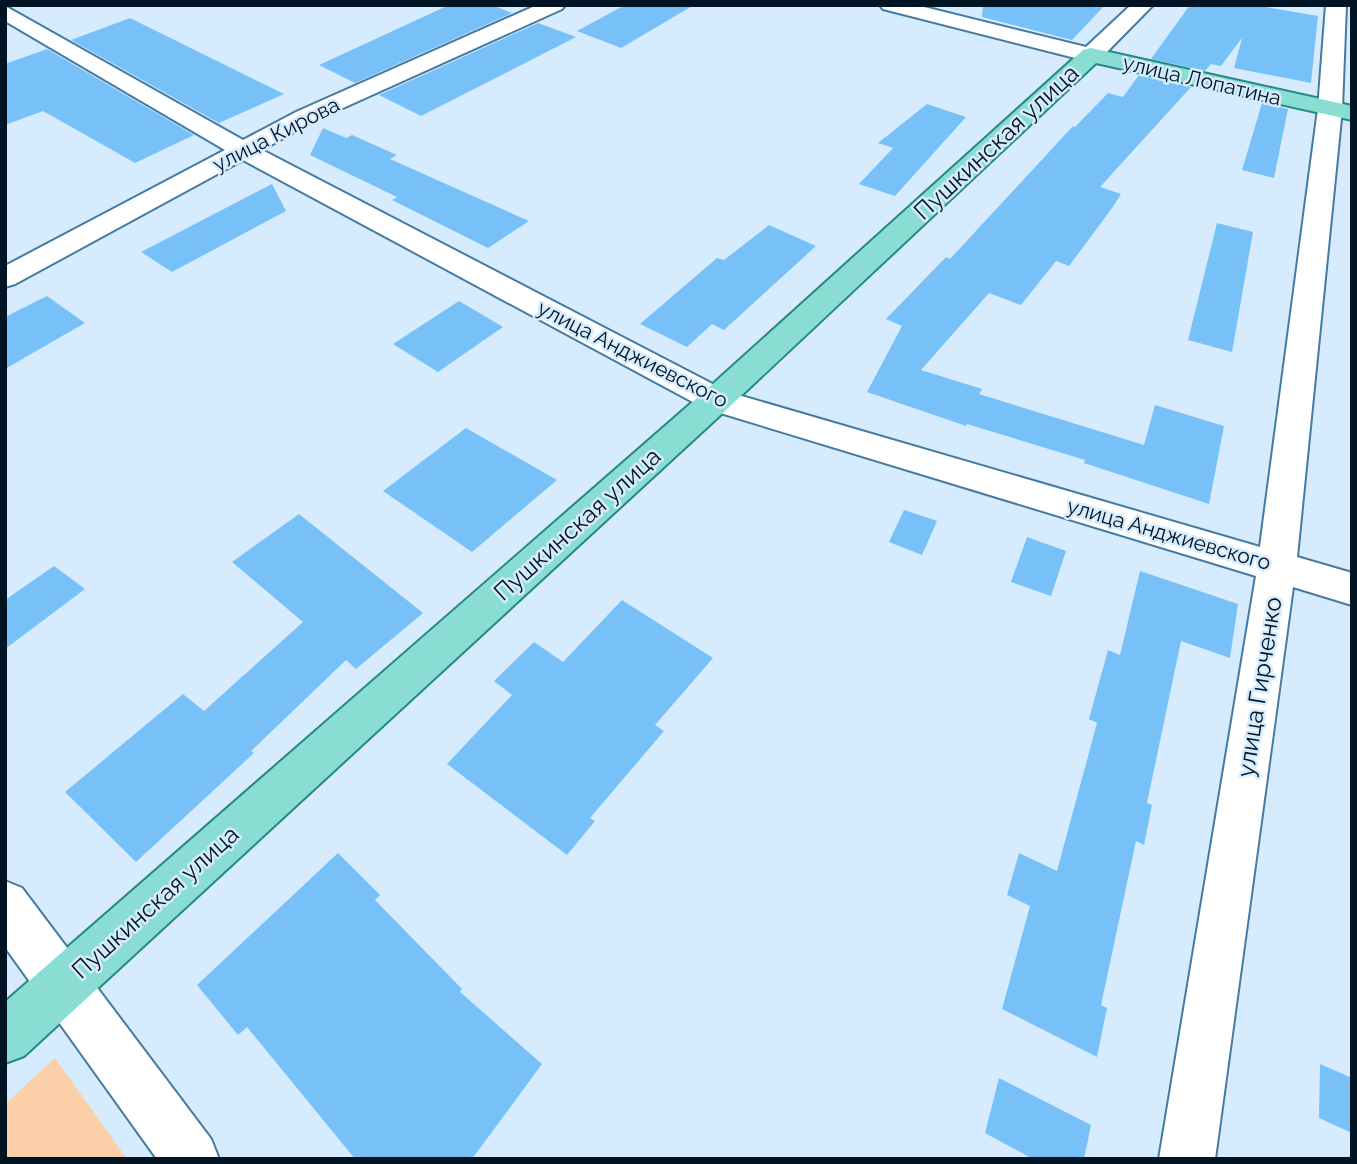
<svg xmlns="http://www.w3.org/2000/svg" width="1357" height="1164" viewBox="0 0 1357 1164" font-family="Raleway,sans-serif">
	<style>
		.green { fill: #fbcfa8 }
		.building { fill: #78c1f8 }
		.lines { fill: none; stroke-linecap: round; stroke-linejoin: round }
		.minor-casing { stroke: #457ba2; stroke-width: 4 }
		.major-casing { stroke: #278882; stroke-width: 4 }
		.minor { fill: #fff; fill-rule: evenodd }
		.major { fill: #89ddd2; fill-rule: evenodd }
		.labels { text-anchor: middle; dominant-baseline: central; stroke-width: 5; stroke-linejoin: round; paint-order: stroke }
		.far-street-label { font-size: 21px; fill: #011424; stroke: #d6ecfe }
		.street-label { font-size: 24px; fill: #011424; stroke: #d6ecfe }
	</style>
	<rect width="100%" height="100%" fill="#d6ecfe"/>
	<!-- green -->
	<path class="green" d="M55 1058 127 1159H5V1104Z"/>
	<!-- building -->
	<g class="building">
		<path d="M449 5H492L512 13 355 83 319 65Z"/>
		<path d="M625 5H694L621 48 577 31Z"/>
		<path d="M983 5H1105L1072 40 982 17Z"/>
		<path d="M1190 5H1268L1266 7 1318 16 1311 83 1234 68 1242 38 1221 66 1211 64 1205 71 1151 59Z"/>
		<path d="M130 18 284 94 219 123 71 40Z"/>
		<path d="M538 23 576 37 421 116 379 95Z"/>
		<path d="M47 49 194 135 135 163 43 111 5 125V64Z"/>
		<path d="M1139 75 1191 87 1100 187 1121 194 1112 208 1069 266 1056 261 1021 305 989 293 921 370 982 389 979 394 1144 445 1155 405 1224 426 1209 504 1084 463 1085 460 967 424 966 426 867 392 902 326 886 319 946 257 950 259 1073 126 1075 127 1108 93 1123 97Z"/>
		<path d="M1262 103 1288 109 1274 178 1242 170Z"/>
		<path d="M927 104 966 117 895 196 859 184 893 148 878 143Z"/>
		<path d="M323 128 346 138 352 135 397 155 390 159 529 221 488 248 392 200 397 197 310 155Z"/>
		<path d="M272 184 286 211 172 272 141 252Z"/>
		<path d="M1217 223 1253 232 1232 352 1188 340Z"/>
		<path d="M769 225 816 246 724 330 712 324 687 347 640 324 717 258 724 260Z"/>
		<path d="M47 296 85 323 5 369V317Z"/>
		<path d="M459 301 503 327 438 372 393 344Z"/>
		<path d="M466 428 557 480 472 552 383 491Z"/>
		<path d="M904 510 937 521 922 555 889 542Z"/>
		<path d="M299 514 423 613 356 669 346 660 251 751 254 753 136 862 65 792 183 694 204 711 303 622 232 562Z"/>
		<path d="M1027 537 1066 551 1051 596 1011 582Z"/>
		<path d="M54 566 85 589 5 649V600Z"/>
		<path d="M1140 571 1238 604 1230 658 1181 641 1147 803 1152 805 1144 845 1136 841 1101 1005 1107 1008 1097 1057 1002 1009 1030 906 1007 895 1019 853 1057 871 1097 723 1089 719 1108 650 1120 655Z"/>
		<path d="M622 600 713 658 655 725 664 731 590 818 595 821 567 855 447 764 512 695 494 681 534 642 563 662Z"/>
		<path d="M338 853 380 895 375 900 462 989 460 992 542 1064 472 1159H355L247 1027 238 1035 197 985Z"/>
		<path d="M1320 1064 1352 1078V1133L1319 1118Z"/>
		<path d="M999 1078 1091 1125 1084 1159H1033L985 1133Z"/>
	</g>
	<g class="lines">
		<defs>
			<g id="minor">
				<path d="M537 5H565L562 9 312 122 262 150 728 392 1260 547 1318 109 1326 5H1346L1342 109 1297 557 1352 573V605L1293 587 1215 1159H1159L1256 576 704 408 243 160 15 284 5 287V266L225 150 5 21V6L243 140 296 112Z"/>
				<path d="M880 5H916L1086 47 1131 5H1153L1099 60 1091 62 883 9Z"/>
				<path d="M5 881 22 888 211 1139 219 1159H157L5 947Z"/>
			</g>
			<path id="major" d="M1091 48 1352 106V120L1096 63 728 408 24 1056 5 1063V1002L704 392 1083 50Z"/>
		</defs>
		<!-- minor casing -->
		<use href="#minor" class="minor-casing"/>
		<!-- major casing -->
		<use href="#major" class="major-casing"/>
		<!-- minor -->
		<use href="#minor" class="minor"/>
		<!-- major -->
		<use href="#major" class="major"/>
	</g>
	<g class="labels">
		<!-- far-street labels -->
		<g class="far-street-label">
			<text transform="translate(1202 80) rotate(13)">улица Лопатина</text>
			<text transform="translate(276 134) rotate(-27)">улица Кирова</text>
			<text transform="translate(633 354) rotate(27)">улица Анджиевского</text>
			<text transform="translate(1169 534) rotate(16)">улица Анджиевского</text>
		</g>
		<!-- street labels -->
		<g class="street-label">
			<text transform="translate(996 142) rotate(-43)">Пушкинская улица</text>
			<text transform="translate(577 524) rotate(-42)">Пушкинская улица</text>
			<text transform="translate(1259 687) rotate(-81)">улица Гирченко</text>
			<text transform="translate(155 902) rotate(-42)">Пушкинская улица</text>
		</g>
	</g>
	<!-- border -->
	<rect width="1357" height="1164" fill="none" stroke="#011424" stroke-width="14"/>
</svg>
